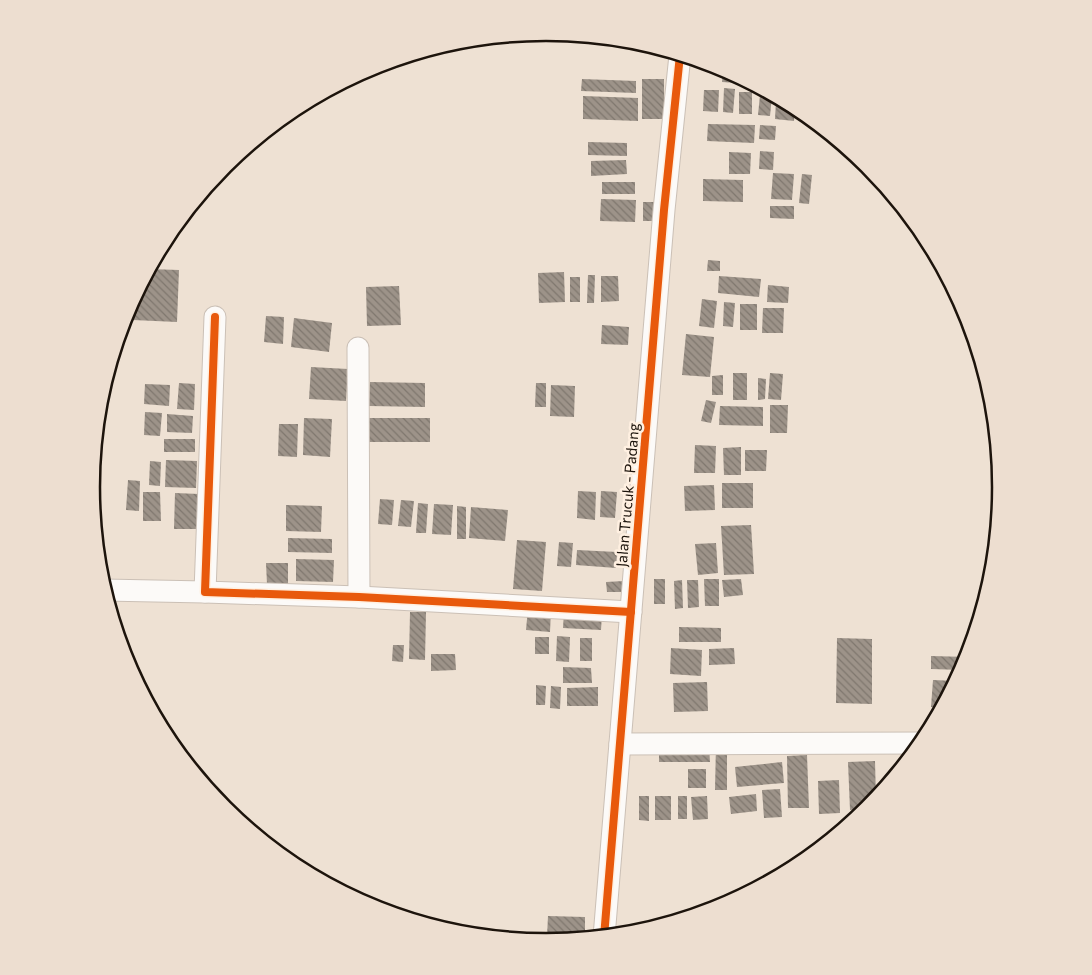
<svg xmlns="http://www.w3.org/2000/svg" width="1092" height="975" viewBox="0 0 1092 975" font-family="Commissioner,sans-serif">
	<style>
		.building { fill: url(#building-back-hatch) }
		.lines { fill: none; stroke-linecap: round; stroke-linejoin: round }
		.minor-casing { stroke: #cbc0b6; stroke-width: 23 }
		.minor { stroke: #fcfaf8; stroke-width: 21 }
		.cycleway-casing { stroke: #fff0e1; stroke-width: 11 }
		.cycleway { stroke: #e8590c; stroke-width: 8 }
		.labels { text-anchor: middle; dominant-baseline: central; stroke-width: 5; stroke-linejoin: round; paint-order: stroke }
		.street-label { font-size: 15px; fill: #1d140c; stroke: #fff0e1 }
		.rim { fill: none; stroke: #1d140c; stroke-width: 2.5 }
	</style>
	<defs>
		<pattern id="building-back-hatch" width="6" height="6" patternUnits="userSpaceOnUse" patternTransform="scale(1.25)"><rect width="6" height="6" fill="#9d9389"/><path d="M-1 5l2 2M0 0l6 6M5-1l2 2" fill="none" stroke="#7f776e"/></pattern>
	</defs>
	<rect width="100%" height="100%" fill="#eee1d3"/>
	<!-- building -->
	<g class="building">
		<path d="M723 68 752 84 722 82Z"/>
		<path d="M582 79 636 81V93L581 91Z"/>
		<rect x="642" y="79" width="22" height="40"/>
		<path d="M724 88 735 89 733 113 723 112Z"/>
		<path d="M704 90H719L718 112 703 111Z"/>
		<rect x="739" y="92" width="13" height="22"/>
		<path d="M760 95 772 96 770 116 758 115Z"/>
		<path d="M583 96 638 98V121L583 119Z"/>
		<path d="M776 101 785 102 795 107 794 121 775 119Z"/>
		<path d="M708 124 755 125 754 143 707 141Z"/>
		<path d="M760 125 776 126 775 140 759 139Z"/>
		<path d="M588 142 627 143V156L588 155Z"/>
		<path d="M760 151 774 152 773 170 759 169Z"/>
		<path d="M729 152 751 153 750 174H729Z"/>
		<path d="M626 160 627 174 591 176V161Z"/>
		<path d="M773 173 794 174 792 200 771 199Z"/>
		<path d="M802 174 812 175 809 204 799 203Z"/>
		<path d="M703 179 743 180V202L703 201Z"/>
		<rect x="602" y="182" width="33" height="12"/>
		<path d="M601 199 636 200 635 222 600 221Z"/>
		<rect x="643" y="202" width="20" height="19"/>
		<path d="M770 206H794V219L770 218Z"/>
		<path d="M708 260 720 261V271H707Z"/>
		<path d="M149 269 179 270 177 322 133 320 134 298Z"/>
		<path d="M564 272 565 302 539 303 538 273Z"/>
		<path d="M588 275H595L594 303H587Z"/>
		<path d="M601 276H618L619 301 601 302Z"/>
		<path d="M719 276 761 279 759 297 718 293Z"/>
		<rect x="570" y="277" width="10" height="25"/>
		<path d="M768 285 789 287 788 303 767 302Z"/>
		<path d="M399 286 401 325 367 326 366 287Z"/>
		<path d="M702 299 717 301 714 328 699 326Z"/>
		<path d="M724 302 735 303 733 327 723 326Z"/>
		<rect x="740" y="304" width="17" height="26"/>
		<path d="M763 308H784L783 333H762Z"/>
		<path d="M266 316 284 317 283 344 264 342Z"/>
		<path d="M294 318 332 323 329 352 291 347Z"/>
		<path d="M602 325 629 327 628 345 601 344Z"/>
		<path d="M686 334 714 337 710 377 682 375Z"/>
		<path d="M311 367 348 369 346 401 309 399Z"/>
		<rect x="733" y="373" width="14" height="27"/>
		<path d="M770 373 783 374 781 400 768 399Z"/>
		<path d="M723 375V395H712V376Z"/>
		<path d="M758 378 766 379 765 399 758 400Z"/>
		<path d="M370 382 425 383V407L369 406Z"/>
		<path d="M179 383 195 384 194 410 177 409Z"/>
		<path d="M536 383H546V407H535Z"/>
		<path d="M145 384 170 385 169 406 144 404Z"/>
		<path d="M551 385 575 386 574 417 550 416Z"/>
		<path d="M706 400 716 402 711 423 701 421Z"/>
		<path d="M770 405H788L787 433H770Z"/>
		<path d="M720 406 763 407V426L719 425Z"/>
		<path d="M145 412 162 413 160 436 144 435Z"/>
		<path d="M167 414 193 416 192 433 167 432Z"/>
		<path d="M304 418 332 419 330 457 303 455Z"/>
		<rect x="367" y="418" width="63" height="24"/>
		<path d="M279 424H298L297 457 278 456Z"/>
		<rect x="164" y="439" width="31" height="13"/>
		<path d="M695 445 716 446 715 473H694Z"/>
		<path d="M741 447V475H724L723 448Z"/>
		<path d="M745 450H767L766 471H745Z"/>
		<path d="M166 460 197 461 196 488 165 487Z"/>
		<path d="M150 461 161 462 160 486 149 485Z"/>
		<path d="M128 480 140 481 139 511 126 510Z"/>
		<rect x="722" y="483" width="31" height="25"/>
		<path d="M714 485 715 510 685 511 684 486Z"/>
		<path d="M578 491 596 492 595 520 577 518Z"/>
		<path d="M601 491 617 492 615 518 600 517Z"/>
		<path d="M143 492H160L161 521H143Z"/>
		<path d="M175 493 199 494 198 529H174Z"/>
		<path d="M380 499 394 500 392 525 378 524Z"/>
		<path d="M401 500 414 501 411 527 398 526Z"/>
		<path d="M418 503 428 504 426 533H416Z"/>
		<path d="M434 504 453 505 451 535 432 534Z"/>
		<path d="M286 505 322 506 321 532 286 531Z"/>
		<path d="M457 506 466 507V539H457Z"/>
		<path d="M471 507 508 510 505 541 469 538Z"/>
		<path d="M751 525 754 574 724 575 721 526Z"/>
		<path d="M288 538 332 539V553L288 552Z"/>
		<path d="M517 540 546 542 542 591 513 589Z"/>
		<path d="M559 542 573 543 571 567 557 566Z"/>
		<path d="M716 543 718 573 698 575 695 544Z"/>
		<path d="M577 550 617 552 616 568 576 565Z"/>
		<path d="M296 559 334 560 333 582 296 581Z"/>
		<path d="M266 563H288V584H267Z"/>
		<rect x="654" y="579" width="11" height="25"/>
		<path d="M704 579H719V606H705Z"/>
		<path d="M741 579 743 595 724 597 722 580Z"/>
		<path d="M682 580 683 608 675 609 674 581Z"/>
		<path d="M687 580H698L699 607 688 608Z"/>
		<path d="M624 581 625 592H607L606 582Z"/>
		<path d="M528 608 551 610 550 632 526 630Z"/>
		<path d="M410 612H426L425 660 409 659Z"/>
		<path d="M564 612 602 614 601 630 563 628Z"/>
		<path d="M679 627 721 628V642H679Z"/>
		<path d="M557 636 570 637 569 662 556 661Z"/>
		<rect x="535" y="637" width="14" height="17"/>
		<rect x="580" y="638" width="12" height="23"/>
		<path d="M837 638 872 639V704L836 703Z"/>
		<path d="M393 645H404L403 662 392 661Z"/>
		<path d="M671 648 702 650 701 676 670 674Z"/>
		<path d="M734 648 735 664 709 665V649Z"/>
		<path d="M431 654H455L456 670 431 671Z"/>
		<path d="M931 656 968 657 962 670 931 669Z"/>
		<path d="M563 667 591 668 592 683H563Z"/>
		<path d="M933 680 956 681 942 708 931 707Z"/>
		<path d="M707 682 708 711 674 712 673 683Z"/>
		<path d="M536 685 546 686 545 705H536Z"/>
		<path d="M551 686 561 687 560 709 550 708Z"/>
		<path d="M598 687V706H567V688Z"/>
		<path d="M716 744H727V790H715Z"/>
		<path d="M659 747H709L710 762H659Z"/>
		<path d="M807 755 809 808H788L787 756Z"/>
		<path d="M875 761 876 799 868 809 850 810 848 762Z"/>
		<path d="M782 762 784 783 737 787 735 767Z"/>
		<rect x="688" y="769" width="18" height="19"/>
		<path d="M839 780 840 813 819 814 818 781Z"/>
		<path d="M780 789 782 817 764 818 762 790Z"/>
		<path d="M756 794 757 811 731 814 729 797Z"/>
		<path d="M639 796H649V821L639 820Z"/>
		<rect x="655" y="796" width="16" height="24"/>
		<rect x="678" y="796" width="9" height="23"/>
		<path d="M707 796 708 819 693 820 691 797Z"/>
		<path d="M548 916 585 917V938L547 937Z"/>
	</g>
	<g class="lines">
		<defs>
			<g id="minor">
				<path d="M215 317 205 592 359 597 631 612"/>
				<path d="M358 348 359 597"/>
				<path d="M104 590 205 592"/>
				<path d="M620 744 923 743"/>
				<path d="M604 937 664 210 680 55"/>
			</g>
		</defs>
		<!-- minor casing -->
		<use href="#minor" class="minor-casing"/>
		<!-- minor -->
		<use href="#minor" class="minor"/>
		<defs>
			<g id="cycleway">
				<path d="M215 317 205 592 359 597 631 612"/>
				<path d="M604 937 664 210 680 55"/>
			</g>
		</defs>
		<!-- cycleway casing -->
		<use href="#cycleway" class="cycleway-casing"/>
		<!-- cycleway -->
		<use href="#cycleway" class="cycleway"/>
	</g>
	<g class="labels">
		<!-- street labels -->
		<g class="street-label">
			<text transform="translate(627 495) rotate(-85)">Jalan Trucuk - Padang</text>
		</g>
	</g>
	<!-- crop -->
	<path d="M0 0H1092V975H0ZM100 487a446 446 0 1 1 892 0a446 446 0 1 1-892 0Z" fill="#edded0" fill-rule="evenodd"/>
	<path class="rim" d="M100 487a446 446 0 1 1 892 0a446 446 0 1 1-892 0Z"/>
</svg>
